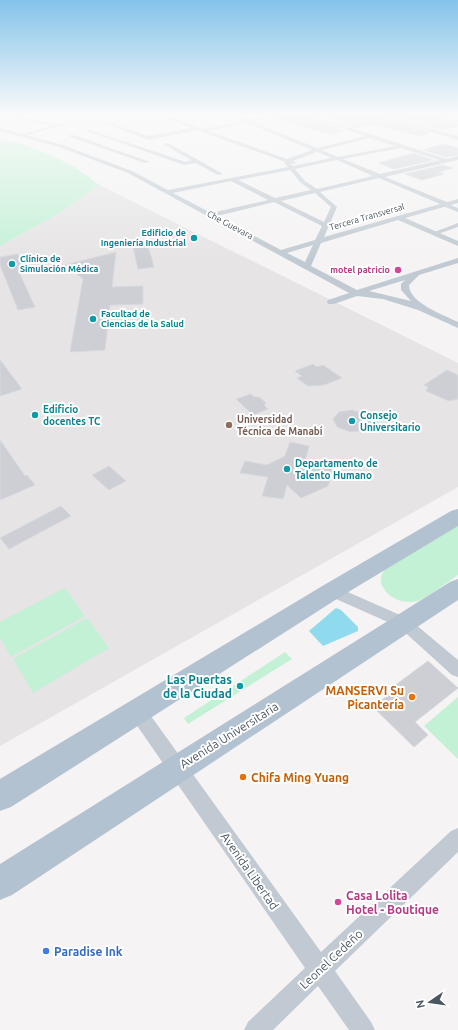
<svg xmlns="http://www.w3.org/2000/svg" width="458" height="1030" viewBox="0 0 458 1030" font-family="Ubuntu,sans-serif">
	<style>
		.education { fill: #e6e4e5 }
		.green { fill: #c3f1d5 }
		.water { fill: #90daee }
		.building { fill: #cdcfd5; stroke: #d7d9de }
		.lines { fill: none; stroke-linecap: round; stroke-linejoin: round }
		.pedestrian { fill: #c1cad2; fill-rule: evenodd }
		.minor { fill: #c1cad2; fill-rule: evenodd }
		.primary { fill: #b3c2d1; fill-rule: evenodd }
		.culture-dot { fill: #0f9aa8; stroke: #fff; stroke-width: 1.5 }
		.hotel-dot { fill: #d1479c; stroke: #fff; stroke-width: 1.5 }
		.education-dot { fill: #8d6e63; stroke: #fff; stroke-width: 1.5 }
		.food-dot { fill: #e8710a; stroke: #fff; stroke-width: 1.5 }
		.shop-dot { fill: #3f7fe0; stroke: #fff; stroke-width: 1.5 }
		.labels { text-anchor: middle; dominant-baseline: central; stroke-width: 4; stroke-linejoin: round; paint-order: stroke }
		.far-street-label { font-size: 9px; fill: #4a5661; stroke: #fff }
		.far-culture-label { font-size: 9px; font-weight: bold; fill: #0d838f; stroke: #fff; text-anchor: start }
		.far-hotel-label { font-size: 9px; font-weight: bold; fill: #b23c85; stroke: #fff; text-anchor: end }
		.culture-label { font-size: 10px; font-weight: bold; fill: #0d838f; stroke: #fff; text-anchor: start }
		.education-label { font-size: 10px; font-weight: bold; fill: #785e54; stroke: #fff; text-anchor: start }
		.near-culture-label { font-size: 12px; font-weight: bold; fill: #0d838f; stroke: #fff; text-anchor: end }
		.near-food-label { font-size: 12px; font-weight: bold; fill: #c56008; stroke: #fff; text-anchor: end }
		.near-street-label { font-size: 12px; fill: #4a5661; stroke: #fff }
		.near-hotel-label { font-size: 12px; font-weight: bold; fill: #b23c85; stroke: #fff; text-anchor: start }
		.near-shop-label { font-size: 12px; font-weight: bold; fill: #366cbe; stroke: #fff; text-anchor: start }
	</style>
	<rect width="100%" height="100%" fill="#f5f3f3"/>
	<!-- education -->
	<path class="education" d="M99 185 458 363V487L0 746V246L56 215Z"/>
	<!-- green -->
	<g class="green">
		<path d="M0 139C35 146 72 162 99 185L56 215 0 246Z"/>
		<path d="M458 524V575C449 581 427 598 418 601 406 604 391 600 384 589 379 582 380 576 385 569Z"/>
		<path d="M65 588 85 616 11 657 0 638V622Z"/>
		<path d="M87 618 109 648 33 693 13 659Z"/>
		<path d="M285 652 292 659 188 724 184 718Z"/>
		<path d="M458 697V759L424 726Z"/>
	</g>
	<!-- water -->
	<path class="water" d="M336 608 341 610 358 627V631L323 646 309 631Z"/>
	<!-- building -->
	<g class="building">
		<path d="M289 115H303L344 131 329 134 274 119Z"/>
		<path d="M318 115H373L430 133 419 136 372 124 356 128Z"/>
		<path d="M389 115H431L458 123V126L442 130Z"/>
		<path d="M443 144 458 148V155L446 157 423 150Z"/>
		<path d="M413 153 434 160 394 169 379 163Z"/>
		<path d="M443 165 453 168 438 172 444 174 422 180 405 174Z"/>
		<path d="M142 245 149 249 154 267 138 269 133 247Z"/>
		<path d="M116 252 112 287 143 286V304L110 305 105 350 70 352 83 279 65 265Z"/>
		<path d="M18 254 26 269 18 270 35 307 18 310 0 265V257Z"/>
		<path d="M0 360 22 389 0 396Z"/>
		<path d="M313 364 317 367 323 365 342 378 324 385 308 386 297 378 302 376 295 371Z"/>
		<path d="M447 370 458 375V399L449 401 426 391 428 387 424 385Z"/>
		<path d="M251 394 254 397H259L266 403 264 405 268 409 253 415 236 399Z"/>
		<path d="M352 410 365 414 371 423 365 430 351 432 337 427 333 419 339 412Z"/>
		<path d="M0 440 25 476 27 475 35 485 0 500Z"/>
		<path d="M290 442 309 446 305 461 334 466 328 486 301 498 287 485 283 499 262 496 268 477 240 473 245 461 267 465 285 456Z"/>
		<path d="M109 466 126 481 109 490 92 475Z"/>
		<path d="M61 506 71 516 9 549 0 538Z"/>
		<path d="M428 661 458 688 415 722 428 735 414 747 373 707 392 692 390 689Z"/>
	</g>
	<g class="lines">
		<!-- pedestrian -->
		<g class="pedestrian">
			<path d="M445 203 458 208V212L443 206V204Z"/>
			<path d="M458 223V227L435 235 432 233Z"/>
		</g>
		<!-- minor -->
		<g class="minor">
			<path d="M0 115C19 115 37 122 56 124 67 125 84 115 98 115L27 135 63 145 132 171 168 190 288 167 283 161 197 130 149 140 98 121V119L149 136 191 128 156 115H164L203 129 243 121 231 115C238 115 243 119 250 119 262 119 275 115 288 115L253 122 317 148 365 136 304 115H312L446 159 458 156V160L449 162 385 177 447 202 458 199V203L405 218 458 241V246L398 220 321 243 311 266 357 290 458 258V263L419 275 409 285C409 303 444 315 458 322V328L418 310 383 299 357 296 334 304H328L327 302 328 300 349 293 128 173 59 147 0 131V128L23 134 51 126ZM247 123 312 150 287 159 208 131ZM370 138 395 146 338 157 322 150ZM401 148 440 160 380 174 343 159ZM317 152 331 158 293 166 291 164 297 163 293 161ZM337 160 373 176 317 189 305 181 295 169ZM290 170 301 183 311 190 275 198 238 180ZM379 178 440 204 324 237 337 207 320 192ZM231 181 268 200 211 213 173 193ZM315 193 331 207 324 222 281 201ZM274 202 322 226 315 240 281 250 217 216ZM313 245 305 262 287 253ZM405 280 401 284V290L411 301 369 291Z"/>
			<path d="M374 115H382L458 136V140Z"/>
			<path d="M432 115H441L458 120V122Z"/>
			<path d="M87 129 186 162 191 160 163 144 168 143 223 174 218 175 196 163 184 165 87 131Z"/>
			<path d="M70 135H74L150 162 145 163 70 137Z"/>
			<path d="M332 585 409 619 458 660V677L452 675 399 627 327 595 325 591 327 587Z"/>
			<path d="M137 703 143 705 321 952 451 831 458 828V852L335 971 371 1022 375 1030H349L318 986 273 1030H244L248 1022 305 968 131 717 128 711 131 705Z"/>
		</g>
		<!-- primary -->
		<g class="primary">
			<path d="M458 509V526L340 597 11 807 0 811V779L324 585 451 511Z"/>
			<path d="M458 579V600L12 895 0 900V864L450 582Z"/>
		</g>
	</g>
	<!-- sky -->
	<linearGradient id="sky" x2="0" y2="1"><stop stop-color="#85c3ea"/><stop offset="0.44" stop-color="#fafafa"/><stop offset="1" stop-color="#fafafa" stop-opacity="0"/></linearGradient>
	<rect width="458" height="260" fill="url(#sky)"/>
	<!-- markers -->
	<g class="culture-dot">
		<circle cx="194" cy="238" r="4"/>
		<circle cx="12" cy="264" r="4"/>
		<circle cx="93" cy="319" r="4"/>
		<circle cx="35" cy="415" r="4"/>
		<circle cx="352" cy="421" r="4"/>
		<circle cx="287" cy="469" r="4"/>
		<circle cx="240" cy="686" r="4"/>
	</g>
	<g class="hotel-dot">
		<circle cx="398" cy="270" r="4"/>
		<circle cx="338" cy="902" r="4"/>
	</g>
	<circle class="education-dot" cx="229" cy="425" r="4"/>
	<g class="food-dot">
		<circle cx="412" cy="697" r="4"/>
		<circle cx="243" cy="777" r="4"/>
	</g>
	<circle class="shop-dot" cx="46" cy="951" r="4"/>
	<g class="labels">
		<!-- far-street labels -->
		<g class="far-street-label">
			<text transform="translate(367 217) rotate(-16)">Tercera Transversal</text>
			<text transform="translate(230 225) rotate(28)">Che Guevara</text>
		</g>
		<!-- far-culture labels -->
		<g class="far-culture-label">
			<text x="186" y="233" text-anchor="end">Edificio de<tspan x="186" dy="10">Ingeniería Industrial</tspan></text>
			<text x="20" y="259">Clínica de<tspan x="20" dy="10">Simulación Médica</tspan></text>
			<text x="101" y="314">Facultad de<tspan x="101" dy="10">Ciencias de la Salud</tspan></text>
		</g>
		<!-- far-hotel labels -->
		<g class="far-hotel-label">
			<text x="390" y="270">motel patricio</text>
		</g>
		<!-- culture labels -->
		<g class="culture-label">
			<text x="43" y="409">Edificio<tspan x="43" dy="12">docentes TC</tspan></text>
			<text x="360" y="415">Consejo<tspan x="360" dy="12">Universitario</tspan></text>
			<text x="295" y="463">Departamento de<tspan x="295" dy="12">Talento Humano</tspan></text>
		</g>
		<!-- education labels -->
		<g class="education-label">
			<text x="237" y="419">Universidad<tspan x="237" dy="12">Técnica de Manabí</tspan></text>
		</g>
		<!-- near-culture labels -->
		<g class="near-culture-label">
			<text x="232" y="679">Las Puertas<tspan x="232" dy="14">de la Ciudad</tspan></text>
		</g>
		<!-- near-food labels -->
		<g class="near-food-label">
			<text x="404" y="690">MANSERVI Su<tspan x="404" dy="14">Picantería</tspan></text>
			<text x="251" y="777" text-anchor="start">Chifa Ming Yuang</text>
		</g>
		<!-- near-street labels -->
		<g class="near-street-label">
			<text transform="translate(229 735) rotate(-32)">Avenida Universitaria</text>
			<text transform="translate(250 871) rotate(55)">Avenida Libertad</text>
			<text transform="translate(331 959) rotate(-43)">Leonel Cedeño</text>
		</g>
		<!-- near-hotel labels -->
		<g class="near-hotel-label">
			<text x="346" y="895">Casa Lolita<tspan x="346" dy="14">Hotel - Boutique</tspan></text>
		</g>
		<!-- near-shop labels -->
		<g class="near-shop-label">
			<text x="54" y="951">Paradise Ink</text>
		</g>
	</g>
	<!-- north arrow -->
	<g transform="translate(430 1002) rotate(257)" stroke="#ffffff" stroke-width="3" paint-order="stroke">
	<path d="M0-3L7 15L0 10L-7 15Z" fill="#4a5661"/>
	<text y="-6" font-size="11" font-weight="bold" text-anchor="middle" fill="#4a5661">N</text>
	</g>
</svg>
